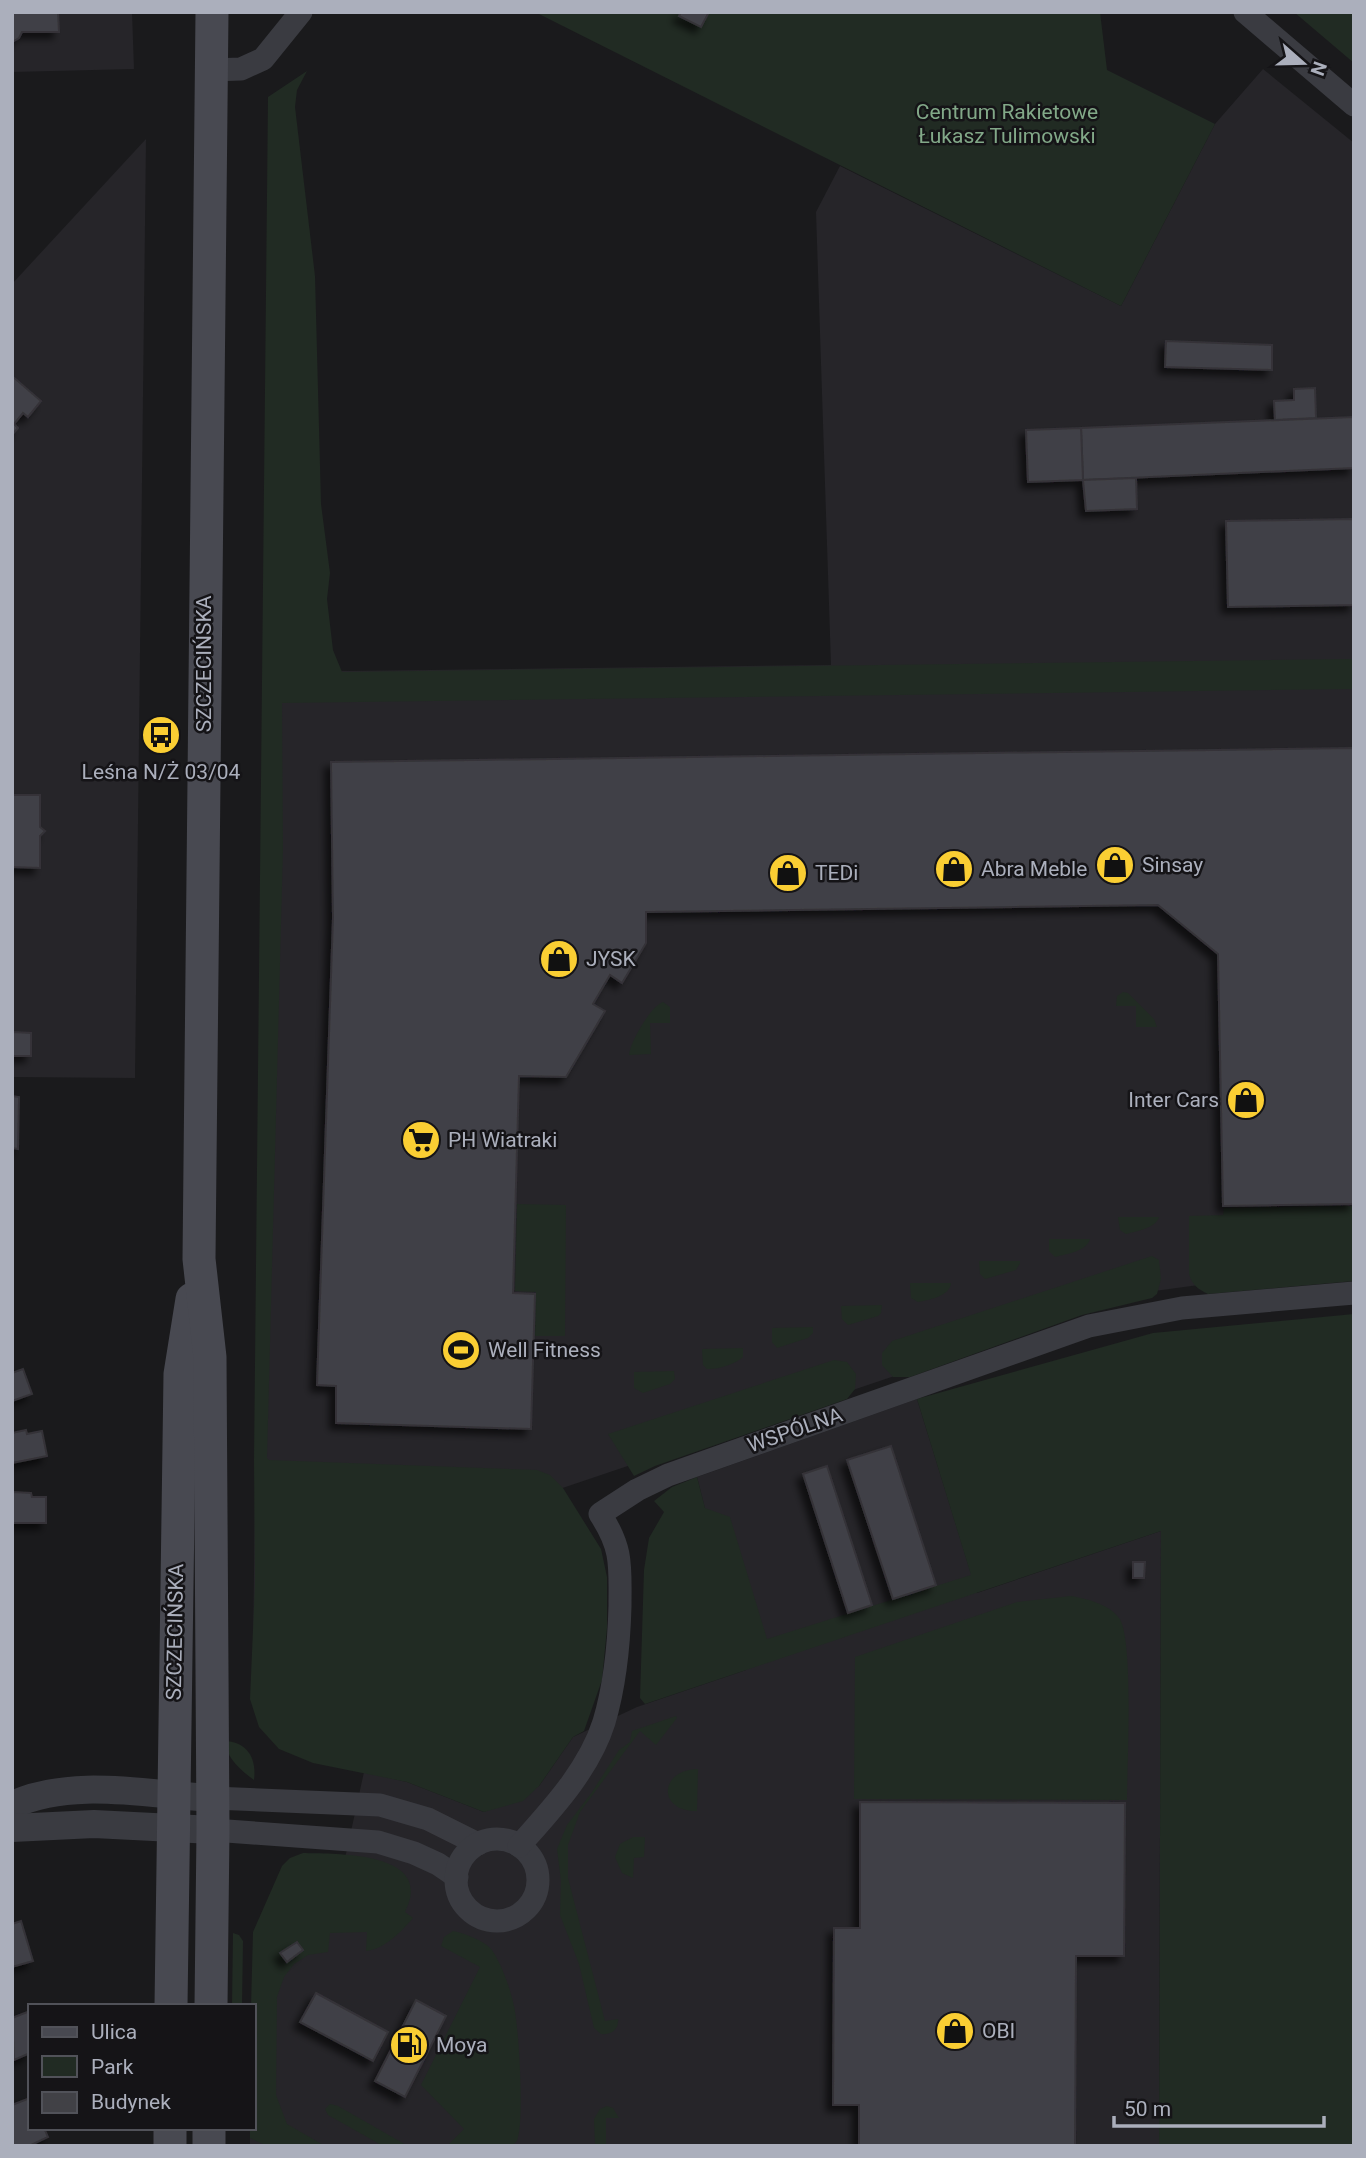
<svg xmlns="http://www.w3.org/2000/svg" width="1366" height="2158" viewBox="0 0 1366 2158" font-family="Roboto,sans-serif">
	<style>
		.built { fill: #262529 }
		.green { fill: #212b23 }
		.building { fill: #414146; stroke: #343338; stroke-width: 2; filter: url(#shadow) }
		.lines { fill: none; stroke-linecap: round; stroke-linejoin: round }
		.minor { stroke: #3a3b41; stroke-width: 23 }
		.tertiary { stroke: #3a3b41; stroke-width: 28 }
		.secondary { stroke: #484951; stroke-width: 33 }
		.labels { text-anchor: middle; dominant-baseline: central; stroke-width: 5; stroke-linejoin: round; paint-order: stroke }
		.park-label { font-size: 21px; fill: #82a888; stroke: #151417 }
		.street-label { font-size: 21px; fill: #abafbc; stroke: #151417 }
		.poi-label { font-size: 21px; fill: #abafbc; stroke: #151417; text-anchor: start }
	</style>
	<defs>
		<filter id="shadow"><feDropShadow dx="-6" dy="6" stdDeviation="3.5" flood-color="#0009"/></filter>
	</defs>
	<rect width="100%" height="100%" fill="#1a1a1c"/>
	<!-- built -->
	<g class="built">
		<path d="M12 12H132L134 69 12 72Z"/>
		<path d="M1263 69 1354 143V1264L1140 1293 524 1501 253 1661 264 672 831 665 816 212 840 166 1121 306 1215 124Z"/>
		<path d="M146 139 135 1078 12 1077V284Z"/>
		<path d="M917 1399 977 1593 1161 1531 1159 2146H250V2128H254V2006H251L346 1854 364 1772 407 1782 484 1812 539 1786 573 1737 637 1707 746 1670 697 1477Z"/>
	</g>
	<!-- green -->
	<g class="green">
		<path d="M535 12H1100L1107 70 1215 124 1121 306Z"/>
		<path d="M1294 12H1354V63Z"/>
		<path d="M307 71 297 90 295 107 315 276 321 504 330 573 327 599 333 650 342 672 1354 659V689L282 703 283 848 267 1458 269 1460 537 1470 550 1475 563 1488 601 1549 607 1577V1628L602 1680 584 1731 573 1737 539 1786 523 1801 484 1812 407 1782 313 1763 279 1749 259 1727 250 1699 255 1583 254 1460 268 97Z"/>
		<path d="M1123 992 1128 993 1154 1019 1157 1027H1136V1006H1116L1117 996Z"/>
		<path d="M663 1002 670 1007V1023H650L651 1054 629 1055C630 1042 651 1006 663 1002Z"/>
		<path d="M517 1204 566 1205 565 1336H535L536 1292 515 1291Z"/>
		<path d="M1354 1206V1281L1208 1294C1198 1289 1192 1285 1189 1274V1216L1223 1215 1224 1208Z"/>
		<path d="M1118 1217H1159C1156 1228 1137 1231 1126 1234L1120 1230Z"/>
		<path d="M1049 1239H1090C1087 1251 1067 1254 1055 1257L1049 1251Z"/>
		<path d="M1152 1256 1159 1260 1161 1279 1157 1294 1152 1298 1082 1315 910 1377H893L882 1365V1353L892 1341Z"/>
		<path d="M979 1261H1020V1263L1016 1270 985 1279 980 1274Z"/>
		<path d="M910 1283H951C950 1296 929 1300 918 1302L911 1298Z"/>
		<path d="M882 1305 881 1313 878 1316 848 1325 842 1319 841 1306Z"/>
		<path d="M1354 1314V2146H1159L1161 1531 645 1704 640 1698 644 1570 649 1538 664 1512 654 1501 672 1487 697 1477 705 1508 730 1517 767 1639 971 1575 917 1399 1153 1333Z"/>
		<path d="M813 1327V1333L808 1338 777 1348 772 1342V1328Z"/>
		<path d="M743 1348V1357C735 1364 717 1370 707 1369L703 1365 702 1349Z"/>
		<path d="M834 1360 847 1362 856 1374 855 1389 847 1399 655 1466 634 1476 608 1434Z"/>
		<path d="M674 1371 675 1379 670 1384 643 1393 634 1388V1372Z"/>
		<path d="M1071 1596C1087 1599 1109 1604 1119 1618 1134 1637 1127 1769 1127 1800L854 1799 855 1657 1017 1602Z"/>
		<path d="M676 1716 677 1718 656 1745 640 1731 580 1812 568 1845V1878L605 2021 618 2019C619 2030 611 2035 601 2034L594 2028 579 1964 560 1915 561 1881 557 1849 567 1825 592 1792 619 1750 630 1742 632 1731Z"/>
		<path d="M223 1741C246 1741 257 1757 254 1780 239 1769 229 1760 223 1741Z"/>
		<path d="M698 1769 697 1811C658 1812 658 1770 698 1769Z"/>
		<path d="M633 1837H645L644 1857 634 1858 633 1878 622 1873 615 1857 620 1844Z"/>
		<path d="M303 1853C336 1854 436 1851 405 1912L413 1918C401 1932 385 1949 366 1951L367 1932 330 1933 328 1952 308 1955 294 1964 284 1977 277 1997 276 2095 287 2124 325 2146H267L250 2138V2128H254V2006H251L253 1932 282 1866 290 1858Z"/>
		<path d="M453 1931C464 1933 485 1941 492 1950 502 1965 510 1988 514 2006 519 2029 524 2116 518 2137 517 2142 516 2142 512 2146H451L449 2144 464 2129 421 2085 480 1967 441 1946 444 1937Z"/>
		<path d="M233 1933 239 1935 243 1941 242 2006H232Z"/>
		<path d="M330 2104 338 2106 408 2146H383L328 2115 325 2109Z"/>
		<path d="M607 2106 613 2108 619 2118H606V2146H595L594 2119 600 2109Z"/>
	</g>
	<!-- building -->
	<g class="building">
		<path d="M12 12H58L59 32H22L19 38 12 42Z"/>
		<path d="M681 12H709L701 27 679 16Z"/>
		<path d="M1166 341 1272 345V370L1165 367Z"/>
		<path d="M12 376 41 401 28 417 23 413 14 424 18 428 12 435Z"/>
		<path d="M1315 388 1316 418 1275 420 1274 401 1294 400V389Z"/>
		<path d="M1354 417V468L1083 480 1081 428Z"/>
		<path d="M1081 428 1083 480 1028 482 1026 430Z"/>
		<path d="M1136 478 1137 509 1086 511 1083 480Z"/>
		<path d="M1354 519V605L1228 607 1226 521Z"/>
		<path d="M1354 748V1204L1223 1206 1218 954 1158 905 646 912V943L622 983 610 975 593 1004 605 1011 566 1077 519 1076 513 1293 535 1294 531 1429 336 1423V1386L317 1385 333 918 331 762Z"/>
		<path d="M12 795H40V827L45 831 40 836V868L12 867Z"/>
		<path d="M12 1032 31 1033V1056H12Z"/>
		<path d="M12 1096 19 1097 18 1149 12 1148Z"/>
		<path d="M23 1369 32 1394 12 1401V1373Z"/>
		<path d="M26 1430 27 1434 42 1431 47 1456 12 1463V1433Z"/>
		<path d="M891 1446 936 1585 893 1599 847 1460Z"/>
		<path d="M827 1466 872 1605 848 1613 803 1474Z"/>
		<path d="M12 1492 31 1493 32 1497H46V1523H12Z"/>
		<path d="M1133 1562H1145L1144 1578H1133Z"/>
		<path d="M860 1802 1125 1803 1124 1956H1076L1075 2146H859V2105H833L834 1928H860Z"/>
		<path d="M21 1921 33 1961 12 1967V1924Z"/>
		<path d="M297 1942 303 1950 287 1962 280 1953Z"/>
		<path d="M316 1993 388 2032 373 2061 300 2022Z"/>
		<path d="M416 2000 446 2016 405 2097 375 2081Z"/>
		<path d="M30 2011V2053L14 2060 12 2018Z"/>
		<path d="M30 2098V2128H44L48 2137 29 2146H12V2105Z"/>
	</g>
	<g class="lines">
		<!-- minor -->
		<g class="minor">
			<path d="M1245 12 1354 105"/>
			<path d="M211 70 241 69 263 59 301 12"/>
			<path d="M213 1798 380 1805 428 1819 478 1844"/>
			<path d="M213 1830 378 1842 414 1853 438 1864 457 1877"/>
			<circle cx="497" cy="1880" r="41"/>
			<path d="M519 1846C551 1810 589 1770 604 1722 615 1685 619 1645 620 1606 620 1566 623 1549 600 1514L637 1490 668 1475 1089 1326 1182 1308 1354 1293"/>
		</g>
		<!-- tertiary -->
		<g class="tertiary">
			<path d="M12 1805C74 1777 148 1795 213 1798"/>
			<path d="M12 1828 94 1824 213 1830"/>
		</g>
		<!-- secondary -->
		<g class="secondary">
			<path d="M171 2006 180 1374 192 1299"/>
			<path d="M211 2006 213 1830 210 1357 199 1259 212 12"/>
			<path d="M170 2146V2128"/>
			<path d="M209 2146V2128"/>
		</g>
	</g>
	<!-- icons -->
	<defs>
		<symbol id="bus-disc" viewBox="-11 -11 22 22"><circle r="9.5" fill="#face33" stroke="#151417"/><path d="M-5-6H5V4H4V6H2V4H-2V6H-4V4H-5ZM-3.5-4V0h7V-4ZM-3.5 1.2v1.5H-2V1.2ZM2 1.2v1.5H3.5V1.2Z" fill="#111"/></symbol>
		<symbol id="shop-disc" viewBox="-11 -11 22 22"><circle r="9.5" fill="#face33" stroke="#151417"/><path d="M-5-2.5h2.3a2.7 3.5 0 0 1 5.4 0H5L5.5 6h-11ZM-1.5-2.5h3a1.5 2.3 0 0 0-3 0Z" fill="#111"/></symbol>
		<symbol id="supermarket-disc" viewBox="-11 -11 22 22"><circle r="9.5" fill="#face33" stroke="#151417"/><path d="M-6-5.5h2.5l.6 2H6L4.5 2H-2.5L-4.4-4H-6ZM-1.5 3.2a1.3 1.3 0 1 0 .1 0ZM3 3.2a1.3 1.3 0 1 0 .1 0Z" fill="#111"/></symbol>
		<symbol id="stadium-disc" viewBox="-11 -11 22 22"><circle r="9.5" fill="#face33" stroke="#151417"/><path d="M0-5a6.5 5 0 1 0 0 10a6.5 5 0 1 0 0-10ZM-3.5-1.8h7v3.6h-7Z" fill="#111"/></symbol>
		<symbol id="fuel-disc" viewBox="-11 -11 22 22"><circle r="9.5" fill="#face33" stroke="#151417"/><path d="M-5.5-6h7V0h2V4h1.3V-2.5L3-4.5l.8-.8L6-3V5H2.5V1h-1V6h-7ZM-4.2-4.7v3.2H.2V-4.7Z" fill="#111"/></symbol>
	</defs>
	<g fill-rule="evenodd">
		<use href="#bus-disc" x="139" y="713" width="44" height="44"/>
		<use href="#shop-disc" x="1093" y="843" width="44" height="44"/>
		<use href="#shop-disc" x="932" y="847" width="44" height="44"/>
		<use href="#shop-disc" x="766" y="851" width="44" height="44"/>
		<use href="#shop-disc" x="537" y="937" width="44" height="44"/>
		<use href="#shop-disc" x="1224" y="1078" width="44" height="44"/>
		<use href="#supermarket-disc" x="399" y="1118" width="44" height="44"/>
		<use href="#stadium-disc" x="439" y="1328" width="44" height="44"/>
		<use href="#shop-disc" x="933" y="2009" width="44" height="44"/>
		<use href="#fuel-disc" x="387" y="2023" width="44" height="44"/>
	</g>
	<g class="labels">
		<!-- park labels -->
		<g class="park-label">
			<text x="1007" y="112">Centrum Rakietowe<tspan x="1007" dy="24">Łukasz Tulimowski</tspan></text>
		</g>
		<!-- street labels -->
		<g class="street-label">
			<text transform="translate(204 664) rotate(-90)">SZCZECIŃSKA</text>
			<text transform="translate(795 1430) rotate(-19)">WSPÓLNA</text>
			<text transform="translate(175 1632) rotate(-89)">SZCZECIŃSKA</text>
		</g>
		<!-- poi labels -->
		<g class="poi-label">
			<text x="161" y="772" text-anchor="middle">Leśna N/Ż 03/04</text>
			<text x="1142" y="865">Sinsay</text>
			<text x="981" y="869">Abra Meble</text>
			<text x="815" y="873">TEDi</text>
			<text x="586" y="959">JYSK</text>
			<text x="1219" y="1100" text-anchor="end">Inter Cars</text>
			<text x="448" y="1140">PH Wiatraki</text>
			<text x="488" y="1350">Well Fitness</text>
			<text x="982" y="2031">OBI</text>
			<text x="436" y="2045">Moya</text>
		</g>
	</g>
	<!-- border -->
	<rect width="1366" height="2158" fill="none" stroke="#abafbc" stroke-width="28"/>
	<!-- legend -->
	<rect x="28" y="2004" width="228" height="126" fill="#151417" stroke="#515259" stroke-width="2"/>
	<rect x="42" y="2027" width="35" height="10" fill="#484951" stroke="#515259" stroke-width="2"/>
	<text x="91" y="2039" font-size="21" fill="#abafbc">Ulica</text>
	<rect x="42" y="2056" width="35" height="21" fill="#212b23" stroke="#515259" stroke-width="2"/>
	<text x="91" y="2074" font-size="21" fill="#abafbc">Park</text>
	<rect x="42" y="2092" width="35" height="21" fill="#414146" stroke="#515259" stroke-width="2"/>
	<text x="91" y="2109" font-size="21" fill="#abafbc">Budynek</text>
	<!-- north arrow -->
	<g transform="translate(1303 63) rotate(110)" stroke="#151417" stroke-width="5" paint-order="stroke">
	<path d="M0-5L12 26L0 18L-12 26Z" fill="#abafbc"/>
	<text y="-10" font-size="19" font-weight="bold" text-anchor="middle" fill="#abafbc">N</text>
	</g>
	<!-- scale -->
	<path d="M1114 2116v10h210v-10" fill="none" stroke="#abafbc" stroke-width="3.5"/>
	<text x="1124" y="2116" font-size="21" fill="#abafbc" stroke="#151417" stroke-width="5" paint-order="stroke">50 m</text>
</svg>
